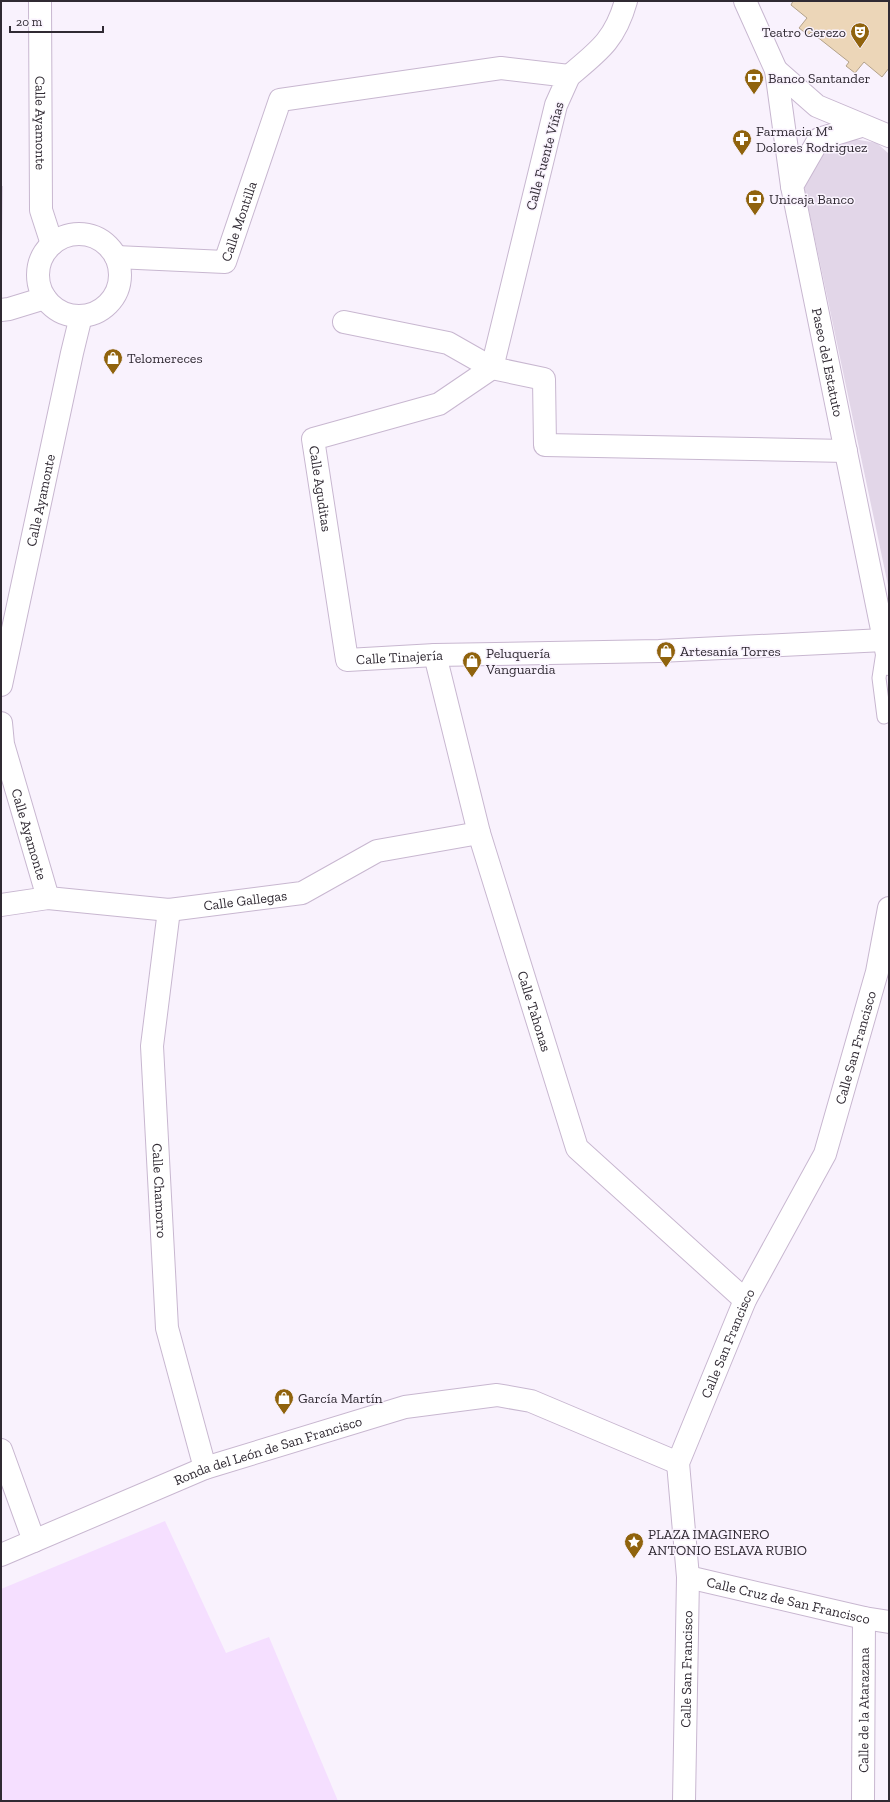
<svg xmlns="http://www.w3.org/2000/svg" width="890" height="1802" viewBox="0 0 890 1802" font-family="'Zilla Slab',serif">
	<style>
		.built { fill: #f5dfff }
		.green { fill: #e2d6e8 }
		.building { fill: #ecd6b8; stroke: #b3a28b }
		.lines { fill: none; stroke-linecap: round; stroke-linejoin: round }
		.lane-casing { stroke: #c8b7d0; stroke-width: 15 }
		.street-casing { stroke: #c8b7d0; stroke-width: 24 }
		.secondary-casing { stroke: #c8b7d0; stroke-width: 24 }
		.primary-casing { stroke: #c8b7d0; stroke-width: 24 }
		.lane { stroke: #fff; stroke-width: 13 }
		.street { stroke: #fff; stroke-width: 22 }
		.secondary { stroke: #fff; stroke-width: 22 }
		.primary { stroke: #fff; stroke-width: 22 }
		.labels { text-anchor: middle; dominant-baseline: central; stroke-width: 3; stroke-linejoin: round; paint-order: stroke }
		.poi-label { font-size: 14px; fill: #302a33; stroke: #f9f2fd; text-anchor: start }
		.street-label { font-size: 14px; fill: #302a33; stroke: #f9f2fd }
	</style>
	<rect width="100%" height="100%" fill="#f9f2fd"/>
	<!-- built -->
	<path class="built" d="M165 1521 226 1653 269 1637 338 1801H1V1589Z"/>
	<!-- green -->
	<g class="green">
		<path d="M848 138 877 143 889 154V590L804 187 821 154Z"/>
		<path d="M1 186H3L1 294Z"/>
	</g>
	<!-- building -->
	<path class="building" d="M793 1H889V68L882 77 864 62 855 73 846 66 849 62 811 32 808 35 799 28 807 18 791 5Z"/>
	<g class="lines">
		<defs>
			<path id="lane" d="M883 652 879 678 884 717"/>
			<g id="street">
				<path id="s1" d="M40 1 41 210 52 244"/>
				<path d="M569 76C599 51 615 40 626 1"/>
				<circle cx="79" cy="275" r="41"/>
				<path id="s2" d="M116 257 225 262 280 100 501 68 569 76 556 105 492 368"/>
				<path d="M1 310 9 309 45 298"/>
				<path d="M344 322 448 343 492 368 544 379 545 445 846 451"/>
				<path id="s3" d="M492 368 439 404 313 439 347 660 435 655 659 651 884 640"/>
				<path id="s4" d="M435 655 479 833 577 1148 745 1300"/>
				<path id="s5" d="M1 685 72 353 81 316"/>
				<path id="s6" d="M1 723 3 744 48 898"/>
				<path id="s7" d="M1 905 48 898 169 910 302 893 377 851 479 833"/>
				<path id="s8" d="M169 910 152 1046 167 1328 205 1468"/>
				<path d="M1 1450 34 1541"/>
				<path id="s9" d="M688 1577 864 1618 889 1622"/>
				<path id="s10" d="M863 1801 864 1618"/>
			</g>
			<g id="secondary">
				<path id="s11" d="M1 1555 205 1468 405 1407 497 1395 531 1401 678 1463"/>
				<path id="s12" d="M684 1801 688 1577 678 1463 745 1300 825 1154 877 972 889 908"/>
			</g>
			<g id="primary">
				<path d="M745 1 776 70 792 186"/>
				<path d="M776 70 817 106 889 136"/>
				<path id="s13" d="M861 126 819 139 792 186 889 664"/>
			</g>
		</defs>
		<!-- lane casing -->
		<use href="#lane" class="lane-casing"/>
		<!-- street casing -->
		<use href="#street" class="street-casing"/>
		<!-- secondary casing -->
		<use href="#secondary" class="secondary-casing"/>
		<!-- primary casing -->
		<use href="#primary" class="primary-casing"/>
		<!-- lane -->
		<use href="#lane" class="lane"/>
		<!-- street -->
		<use href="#street" class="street"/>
		<!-- secondary -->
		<use href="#secondary" class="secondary"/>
		<!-- primary -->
		<use href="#primary" class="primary"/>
	</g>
	<!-- icons -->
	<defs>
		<symbol id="theatre-pin" viewBox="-11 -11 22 30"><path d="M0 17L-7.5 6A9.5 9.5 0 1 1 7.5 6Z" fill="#90630d" stroke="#f9f2fd"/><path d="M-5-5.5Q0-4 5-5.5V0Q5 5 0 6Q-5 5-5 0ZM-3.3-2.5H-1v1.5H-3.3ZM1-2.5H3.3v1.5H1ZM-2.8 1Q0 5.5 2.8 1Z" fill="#fff"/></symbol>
		<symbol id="bank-pin" viewBox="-11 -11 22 30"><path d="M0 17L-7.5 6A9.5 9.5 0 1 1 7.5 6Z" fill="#90630d" stroke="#f9f2fd"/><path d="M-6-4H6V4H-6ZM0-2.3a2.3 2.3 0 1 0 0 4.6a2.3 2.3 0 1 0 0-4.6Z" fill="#fff"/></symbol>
		<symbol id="pharmacy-pin" viewBox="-11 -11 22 30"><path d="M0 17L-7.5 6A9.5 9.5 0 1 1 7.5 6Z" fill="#90630d" stroke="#f9f2fd"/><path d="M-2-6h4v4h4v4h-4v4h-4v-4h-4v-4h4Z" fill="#fff"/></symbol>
		<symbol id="shop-pin" viewBox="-11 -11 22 30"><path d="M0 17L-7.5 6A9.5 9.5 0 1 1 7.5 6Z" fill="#90630d" stroke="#f9f2fd"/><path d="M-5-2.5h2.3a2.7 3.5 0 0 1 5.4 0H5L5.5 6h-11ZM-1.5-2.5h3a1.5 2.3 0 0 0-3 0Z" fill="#fff"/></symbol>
		<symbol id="sight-pin" viewBox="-11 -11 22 30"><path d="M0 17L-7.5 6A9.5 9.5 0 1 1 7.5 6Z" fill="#90630d" stroke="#f9f2fd"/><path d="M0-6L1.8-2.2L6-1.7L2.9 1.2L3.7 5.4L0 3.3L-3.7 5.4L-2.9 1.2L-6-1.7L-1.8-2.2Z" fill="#fff"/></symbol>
	</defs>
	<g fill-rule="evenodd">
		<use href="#theatre-pin" x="849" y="21" width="22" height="30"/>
		<use href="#bank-pin" x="743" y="67" width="22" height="30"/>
		<use href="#pharmacy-pin" x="731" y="128" width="22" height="30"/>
		<use href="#bank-pin" x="744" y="188" width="22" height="30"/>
		<use href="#shop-pin" x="102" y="347" width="22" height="30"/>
		<use href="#shop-pin" x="655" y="640" width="22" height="30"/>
		<use href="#shop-pin" x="461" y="650" width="22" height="30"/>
		<use href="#shop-pin" x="273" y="1387" width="22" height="30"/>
		<use href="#sight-pin" x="623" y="1531" width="22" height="30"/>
	</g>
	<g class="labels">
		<!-- poi labels -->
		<g class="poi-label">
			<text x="846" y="32" text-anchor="end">Teatro Cerezo</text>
			<text x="768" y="78">Banco Santander</text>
			<text x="756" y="131">Farmacia Mª<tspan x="756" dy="16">Dolores Rodriguez</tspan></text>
			<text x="769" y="199">Unicaja Banco</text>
			<text x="127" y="358">Telomereces</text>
			<text x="680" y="651">Artesanía Torres</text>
			<text x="486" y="653">Peluquería<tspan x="486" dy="16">Vanguardia</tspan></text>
			<text x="298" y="1398">García Martín</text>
			<text x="648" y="1534">PLAZA IMAGINERO<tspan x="648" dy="16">ANTONIO ESLAVA RUBIO</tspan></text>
		</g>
		<!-- street labels -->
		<g class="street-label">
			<text stroke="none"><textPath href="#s1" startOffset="122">Calle Ayamonte</textPath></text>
			<text transform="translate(545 156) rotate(-75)">Calle Fuente Viñas</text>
			<text stroke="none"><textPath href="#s2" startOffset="152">Calle Montilla</textPath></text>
			<text stroke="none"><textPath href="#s13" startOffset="278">Paseo del Estatuto</textPath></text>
			<text stroke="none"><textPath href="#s3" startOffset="245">Calle Aguditas</textPath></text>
			<text stroke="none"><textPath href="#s5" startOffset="189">Calle Ayamonte</textPath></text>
			<text stroke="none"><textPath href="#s3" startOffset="471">Calle Tinajería</textPath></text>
			<text stroke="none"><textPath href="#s6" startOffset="115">Calle Ayamonte</textPath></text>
			<text stroke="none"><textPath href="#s7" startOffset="246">Calle Gallegas</textPath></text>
			<text stroke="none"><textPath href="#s4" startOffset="370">Calle Tahonas</textPath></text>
			<text stroke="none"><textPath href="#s12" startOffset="792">Calle San Francisco</textPath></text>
			<text stroke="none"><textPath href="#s8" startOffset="282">Calle Chamorro</textPath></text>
			<text stroke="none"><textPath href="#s12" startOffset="468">Calle San Francisco</textPath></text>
			<text stroke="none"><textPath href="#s11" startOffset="287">Ronda del León de San Francisco</textPath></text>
			<text stroke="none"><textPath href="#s9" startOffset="103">Calle Cruz de San Francisco</textPath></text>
			<text stroke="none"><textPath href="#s12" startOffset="132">Calle San Francisco</textPath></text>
			<text stroke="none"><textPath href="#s10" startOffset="91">Calle de la Atarazana</textPath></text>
		</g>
	</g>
	<!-- border -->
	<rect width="890" height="1802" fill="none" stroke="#302a33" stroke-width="4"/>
	<!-- scale -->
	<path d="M10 26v6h93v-6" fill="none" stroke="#302a33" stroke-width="2"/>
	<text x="16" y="26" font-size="12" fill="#302a33" stroke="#f9f2fd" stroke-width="3" paint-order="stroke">20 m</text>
</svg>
